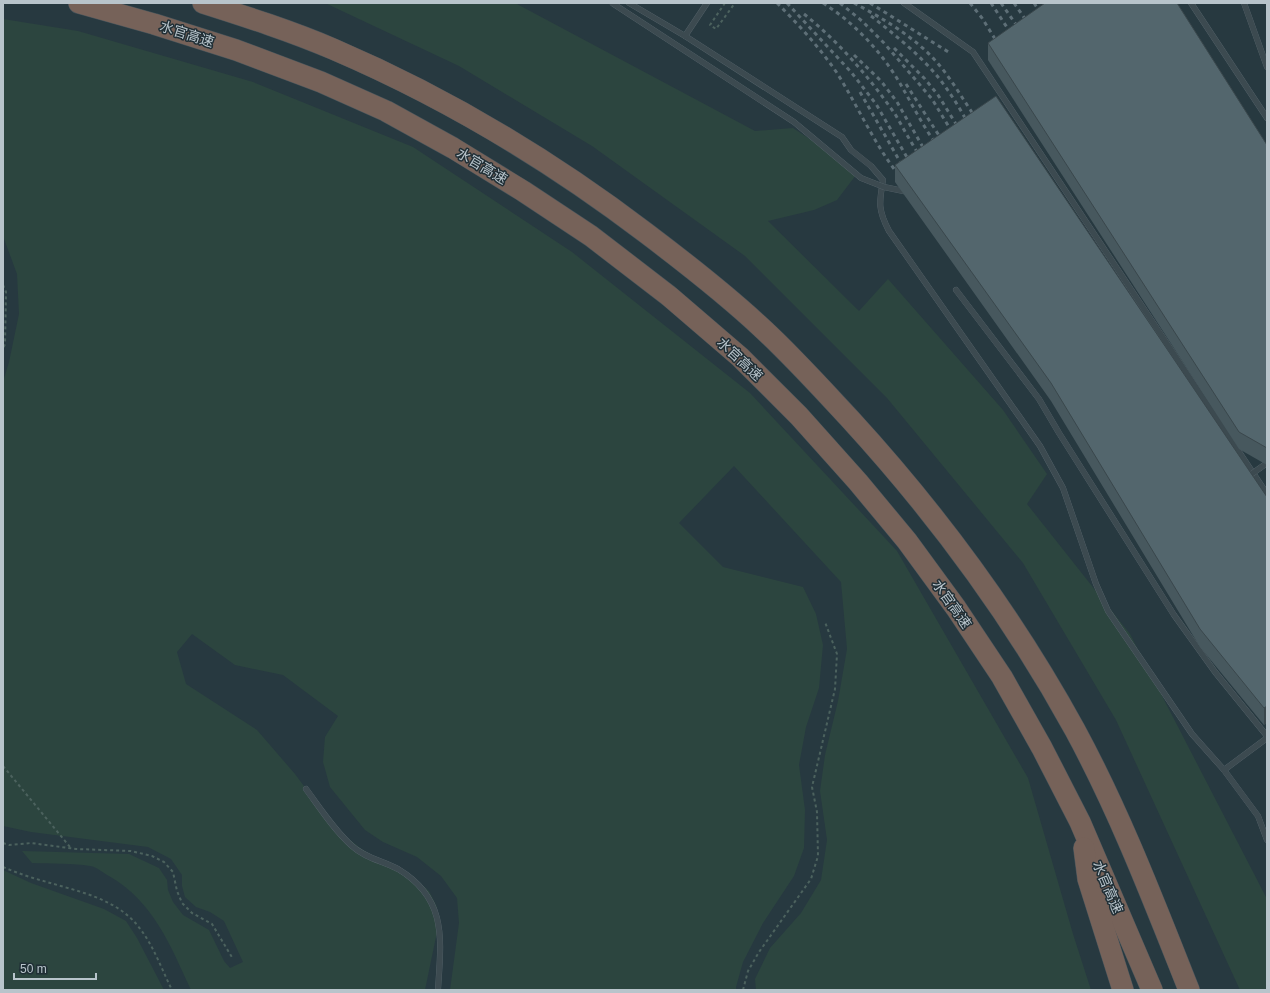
<svg xmlns="http://www.w3.org/2000/svg" width="1270" height="993" viewBox="0 0 1270 993" font-family="Helvetica,'Noto Sans SC',sans-serif">
	<style>
		.green { fill: #2c453f }
		.lines { fill: none; stroke-linecap: round; stroke-linejoin: round }
		.lane-casing { stroke: #59676e; stroke-width: 6 }
		.highway-casing { stroke: #46545b; stroke-width: 22 }
		.path { stroke: #4c625e; stroke-width: 2; stroke-dasharray: 3 3; stroke-linecap: butt }
		.lane { stroke: #3c4a50; stroke-width: 5.5 }
		.highway { stroke: #766259; stroke-width: 21 }
		.rail { stroke: #5e6f77; stroke-width: 3; stroke-dasharray: 4 4; stroke-linecap: butt }
		.lane-bridge-casing { stroke: #59676e; stroke-width: 6; stroke-linecap: butt }
		.lane-bridge { stroke: #3c4a50; stroke-width: 5.5 }
		.wall { fill: #47585e }
		.shaded-wall { fill: #3a474c }
		.building { fill: #53666d; stroke: #3a474c }
		.labels { text-anchor: middle; dominant-baseline: central; stroke-width: 3; stroke-linejoin: round; paint-order: stroke }
		.street-label { font-size: 14px; fill: #b8c4cb; stroke: #202f36 }
	</style>
	<rect width="100%" height="100%" fill="#273940"/>
	<!-- green -->
	<g class="green">
		<path d="M325 3H515L755 131 793 128 828 151 856 175 837 200 814 210 768 221 859 311 888 279 1003 410 1047 474 1027 504 1130 634 1267 899V990H1240L1116 720 1023 563 887 398 745 256 592 146 459 66Z"/>
		<path d="M3 19 78 31 253 82 413 147 572 252 750 393 897 551 1028 778 1073 934 1091 990H756L755 979 770 948 801 913 821 880 827 840 820 791 825 755 838 701 847 649 841 582 734 466 679 523 723 567 803 587 816 614 823 645 819 688 806 727 799 765 805 810 804 848 794 876 763 923 743 962 736 987V990H450L459 923 457 898 441 876 417 857 383 842 365 830 330 787 323 762 325 737 338 716 283 675 235 665 192 634 177 652 186 684 257 730 295 774 336 829 363 850 413 877 429 891 437 907V932L425 990H191C170 945 154 902 109 876 103 873 97 867 90 866 74 863 50 864 32 863L22 851 129 854 159 868 167 880 168 890 173 902 183 915 209 930 224 961 230 968 243 962 224 921 210 912 196 907 185 897 182 886V875L171 859 148 847 31 832 3 826V382L9 362 19 314 17 274 3 236Z"/>
		<path d="M3 870 31 883 104 909 126 921 137 938 164 990H3Z"/>
	</g>
	<g class="lines">
		<defs>
			<g id="lane">
				<path d="M629 3 685 36 842 137 851 150 871 166 883 180C879 203 878 210 889 231L1040 446 1063 488 1096 584 1108 611 1192 734 1224 770 1258 816 1267 840"/>
				<path d="M904 3 973 52 1267 494"/>
				<path d="M1191 3 1267 118"/>
				<path d="M1244 3 1267 67"/>
				<path d="M685 36 707 3"/>
				<path d="M956 290 1039 399 1059 433 1174 615 1215 672 1267 736"/>
				<path d="M1260 468 1267 463"/>
				<path d="M1224 770 1267 738"/>
				<path d="M306 789C320 808 334 830 352 846 365 858 383 861 398 869 448 899 441 940 438 990"/>
			</g>
			<g id="highway">
				<path d="M79 3 154 24 236 50 321 82 386 111 453 148 523 191 591 236 669 296 740 357 799 416 858 482 907 541 956 608 1002 677 1042 748 1080 822 1152 990"/>
				<path d="M203 3C247 17 291 31 333 49 445 97 550 160 646 233 687 264 727 295 764 330 794 358 822 389 850 419 937 514 1013 617 1075 730 1120 813 1154 902 1189 990"/>
				<path d="M1084 848 1088 879 1123 990"/>
			</g>
		</defs>
		<!-- lane casing -->
		<use href="#lane" class="lane-casing"/>
		<!-- highway casing -->
		<use href="#highway" class="highway-casing"/>
		<!-- path -->
		<g class="path">
			<path d="M725 3 710 25 716 29 735 3"/>
			<path d="M3 285 6 292 5 344 3 349"/>
			<path d="M3 766 70 847"/>
			<path d="M3 843 9 845 31 843 76 849 131 851 152 856 164 862 173 872 177 891 182 903 192 913 212 924 233 959"/>
			<path d="M3 867C17 873 32 878 47 882 80 892 119 899 141 930 154 947 162 970 172 990"/>
			<path d="M743 990 748 971 759 952 811 879 818 856 817 812 812 787 835 689 837 654 825 622"/>
		</g>
		<!-- lane -->
		<use href="#lane" class="lane"/>
		<!-- highway -->
		<use href="#highway" class="highway"/>
		<!-- rail -->
		<g class="rail">
			<path d="M777 3C798 24 820 48 837 73 859 108 875 146 901 178"/>
			<path d="M787 3 851 72 876 104 912 166"/>
			<path d="M823 3C853 22 879 49 898 80 911 102 923 127 939 148"/>
			<path d="M840 3 862 21 884 43 932 99 955 137"/>
			<path d="M854 3C884 19 918 39 940 66 954 83 965 103 978 121"/>
			<path d="M870 3 950 53"/>
			<path d="M970 3 982 18 1000 47"/>
			<path d="M991 3 1014 38"/>
			<path d="M1001 3 1022 33"/>
			<path d="M1014 3 1030 26"/>
			<path d="M1034 3 1044 18"/>
			<path d="M804 14C839 42 869 77 895 114 904 129 912 145 922 159"/>
			<path d="M871 16C894 34 920 55 938 77 950 92 961 110 970 127"/>
			<path d="M894 48 925 79 938 95 961 132"/>
			<path d="M854 55 881 81 897 102 928 156"/>
			<path d="M906 84 945 145"/>
			<path d="M860 92 906 172"/>
		</g>
		<defs>
			<g id="lane-bridge">
				<path d="M612 3 794 122 861 178 884 187 908 192"/>
				<path d="M1246 478 1260 468"/>
			</g>
		</defs>
		<!-- lane-bridge casing -->
		<use href="#lane-bridge" class="lane-bridge-casing"/>
		<!-- lane-bridge -->
		<use href="#lane-bridge" class="lane-bridge"/>
	</g>
	<!-- wall -->
	<g class="wall">
		<path d="M988 43 1267 145V465L1239 449 988 60Z"/>
		<path d="M895 165 1267 497V723L1264 725 1200 647 1051 401 895 182Z"/>
	</g>
	<!-- shaded-wall -->
	<path class="shaded-wall" d="M1267 706V723L1264 725V708Z"/>
	<!-- building -->
	<g class="building">
		<path d="M1045 3H1177L1267 145V448L1239 432 988 43Z"/>
		<path d="M996 96 1267 497V706L1264 708 1200 629 1051 383 895 165Z"/>
	</g>
	<g class="labels">
		<!-- street labels -->
		<g class="street-label">
			<text transform="translate(187 34) rotate(18)">水官高速</text>
			<text transform="translate(482 166) rotate(31)">水官高速</text>
			<text transform="translate(740 359) rotate(43)">水官高速</text>
			<text transform="translate(952 604) rotate(55)">水官高速</text>
			<text transform="translate(1108 887) rotate(67)">水官高速</text>
		</g>
	</g>
	<!-- border -->
	<rect width="1270" height="993" fill="none" stroke="#b8c4cb" stroke-width="8"/>
	<!-- scale -->
	<path d="M14 973v6h82v-6" fill="none" stroke="#b8c4cb" stroke-width="2"/>
	<text x="20" y="973" font-size="12" fill="#b8c4cb" stroke="#202f36" stroke-width="3" paint-order="stroke">50 m</text>
</svg>
